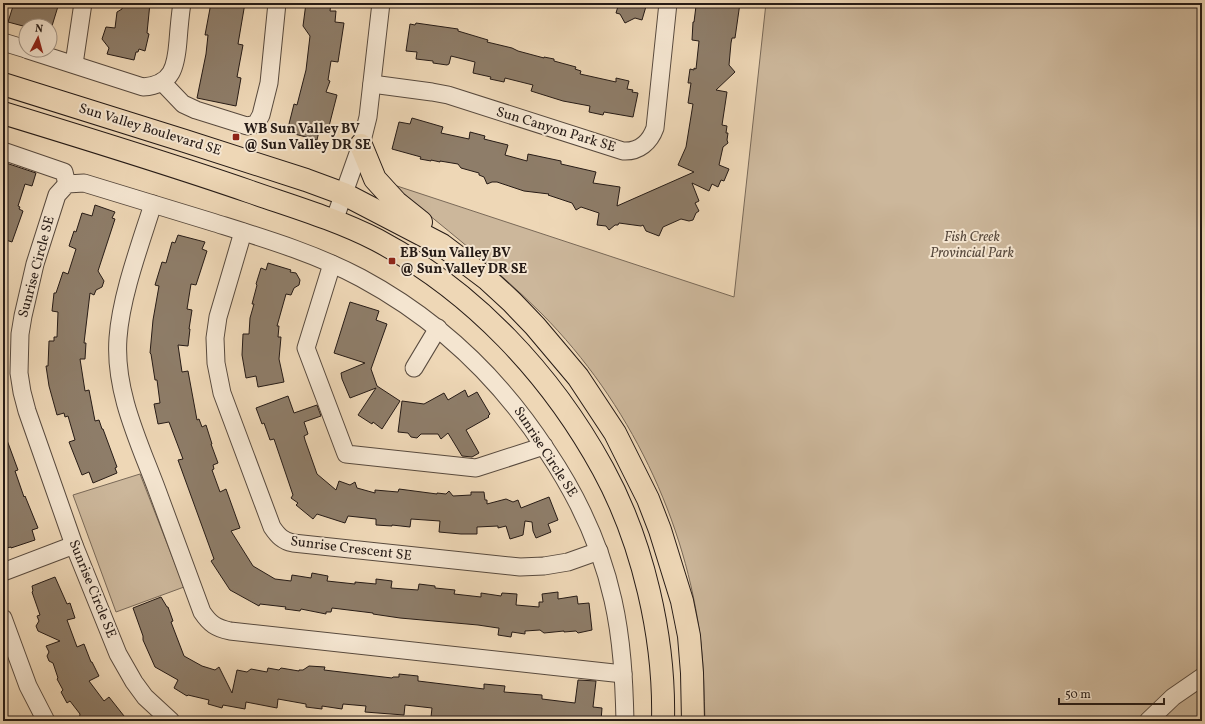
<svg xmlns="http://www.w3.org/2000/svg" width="1205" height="724" viewBox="0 0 1205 724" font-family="Vollkorn,serif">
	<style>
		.green { fill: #ccb79b; stroke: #796958 }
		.building { fill: #8e7d69; stroke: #261b16 }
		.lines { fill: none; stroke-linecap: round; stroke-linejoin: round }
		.minor-casing { stroke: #584a3e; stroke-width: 19 }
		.major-casing { stroke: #261b16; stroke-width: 24 }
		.minor { stroke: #f4e5d0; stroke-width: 17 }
		.major { stroke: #eed7b6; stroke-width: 22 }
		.poi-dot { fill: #8f2418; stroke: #f4e5d0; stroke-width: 1.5 }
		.labels { text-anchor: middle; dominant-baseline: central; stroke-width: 4; stroke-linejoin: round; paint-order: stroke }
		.poi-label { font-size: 14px; font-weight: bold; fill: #261b16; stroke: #f4e5d0; text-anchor: start }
		.street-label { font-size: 14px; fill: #261b16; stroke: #f4e5d0 }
		.park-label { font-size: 14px; font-style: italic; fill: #584a3e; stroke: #f4e5d0 }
	</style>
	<rect width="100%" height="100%" fill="#eed7b6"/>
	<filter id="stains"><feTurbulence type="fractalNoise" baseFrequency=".005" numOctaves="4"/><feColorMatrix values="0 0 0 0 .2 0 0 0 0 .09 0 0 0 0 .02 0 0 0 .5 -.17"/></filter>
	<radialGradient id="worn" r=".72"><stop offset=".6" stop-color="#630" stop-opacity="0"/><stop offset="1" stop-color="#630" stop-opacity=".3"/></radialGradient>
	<!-- green -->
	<g class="green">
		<path d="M766 3H1202V721H705C704 695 704 669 701 643 686 520 629 402 542 314 495 267 442 226 391 184L734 297Z"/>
		<path d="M140 474 184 587 116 612 73 495Z"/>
	</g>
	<!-- building -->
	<g class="building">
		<path d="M14 3H59L52 26H23L8 22Z"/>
		<path d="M123 3H150L147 33 149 34 145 51 139 49 138 52H136L134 60 107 54 109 48 102 39 106 27 115 28 117 12 122 9Z"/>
		<path d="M211 3H245L238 44 243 45 237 77 241 78 236 106 197 98 206 54 208 35H205Z"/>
		<path d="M306 3H331L330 11H336L335 22 344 23 338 62 331 61 328 80 330 81 326 92 337 95 327 134 319 131 317 140 287 132 294 104 297 105 306 70 310 36 303 26Z"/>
		<path d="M619 3H647L642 20 635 18 625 23 620 14 616 13Z"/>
		<path d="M705 3H740L735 38H732L731 43 729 65 735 72 716 90 727 92 722 125 727 126 726 133H728L727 140 728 143 723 147 719 165 729 169 724 181 721 180 718 187 712 184 709 191 692 183 699 201 695 203 699 211 696 213 693 220 689 221 681 219 663 227 659 236 646 231 643 225 641 226 619 223 618 225H615L609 230 606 226 597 225 599 213 581 207 576 210 572 203 548 195 549 194 524 191 497 182H492L487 184 484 177 479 175V173L461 168 458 164 440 161V162L431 160V161L420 159 421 157 392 149 399 122 410 124 412 118 443 127 441 133 469 139 470 132 485 136 484 139 508 145 505 155 527 161 528 154 561 161V164L596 172 593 183 620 187 617 206 694 172 678 165 686 147 693 104 688 103 691 83H688L690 69 694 70V68L696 69 699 41 692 40 693 22H694L696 6H701V5H704Z"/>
		<path d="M416 23 458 29V31L488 40 487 42 512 48 518 51 544 58V57L554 59V61L576 67 575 69 581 71 580 74 616 82V78L629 81 627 89 633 90 632 92 638 93 633 117 604 112 603 115 589 112 590 106 563 101 531 91 533 85 505 78 504 82 490 79 491 77 473 73 475 62 451 56 449 64 447 65 433 63V61L416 59 417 52 406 51 410 24 415 25Z"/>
		<path d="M3 162 36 173 32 186 25 184 18 206 20 207 19 209 23 211 12 242 3 239Z"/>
		<path d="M95 205 115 212 112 218 115 219 98 271 104 281 102 287 96 290 94 295 90 293 84 343H86L85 359H80L85 391 89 390 95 421 99 420 102 429H103L117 467 115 468 117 473 93 483 89 472 82 475 69 442 75 440 68 416 65 417 64 413 57 415 49 386 46 366H48L49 341H54V337H57L58 312 52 311 54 293H56L63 272 68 274 76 249 69 246 74 231 76 232 82 213 92 216Z"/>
		<path d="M178 235 205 242 202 249 207 251 196 285 191 284 187 309 192 310 189 329H190L188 346 178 345 182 372 188 371 197 420 199 419 202 427 206 425 212 444H211L218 463 213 465 214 469 212 470 220 492 226 489 240 528 231 531 253 566 275 579 291 581 292 575 311 578 312 573 328 576 327 581 355 584V582L376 584V579L392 581 391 588 418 590 419 584 435 586V588L455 590 454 594 481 597V593L501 596 502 593 517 594 516 605 539 607V602H543L542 594 558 592V599L577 596 578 604 589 603 592 630 578 633 576 631 564 632V631L544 633 540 630 525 631V634L512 632 511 637 498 635 499 628H498L478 625 400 618 373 614V613L332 608 331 612H326V614L301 609 300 611 285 609 286 607 260 604 259 606 230 590 211 561 214 559 178 460 183 459 169 422 158 424 154 404 160 403 157 380H155L151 354 150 353 153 320 159 286 155 285 162 262 166 263 172 242 175 243Z"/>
		<path d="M268 263 291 270 290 272 296 273 300 280 299 285 294 288 291 295 286 294 277 326H279L278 337H281L279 359 284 382 258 387 256 376 246 378 242 355 243 334H249L250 318 254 304H252L257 285 256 284 261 268 266 270Z"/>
		<path d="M350 302 379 311 376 320 387 324 371 369 377 386 400 401 382 429 373 422 372 424 358 415 376 388 350 398 342 379 341 373 365 363 334 353Z"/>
		<path d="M465 390 468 397 477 392 490 414 488 416 489 417 466 430 479 453 472 457 462 456 448 433 441 439 438 434H421L417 438 411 437 408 433 398 432 402 401 424 404 444 393 448 400Z"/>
		<path d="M288 396 294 413 317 405 321 416 304 422 308 434 304 436 305 440 317 474 336 490 339 481 350 485 355 482 357 488 375 493V490L398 492 399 489 437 494V493L446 494 449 491 453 496 471 495V492H484L485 500H487V504L506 499 513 502 518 500 521 508 549 497 558 520 548 524 551 532 536 538 533 531 532 522 525 521 523 535 510 539 506 526 498 528V526L477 527V534H461L439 532 440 521 411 519 410 527 392 525V526L376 525V519L348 516 345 523 317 514 313 519 296 505 298 503 291 498 293 495 274 439 270 440 264 423 262 424 256 408Z"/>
		<path d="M3 432H4L18 470 15 471 24 497 25 496 38 528 32 530 35 540 11 548V547L6 548 3 541Z"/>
		<path d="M55 577 67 604 70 603 75 618 67 620 77 647 84 644 91 662H92L99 676 89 681 104 701 109 697 128 721 79 720 80 714 70 701 67 703 61 692 63 690 57 679 58 678 53 663 49 661 47 656 49 652 46 646 60 641 38 631 36 626 39 621 37 616 40 615 32 592 33 591 32 586Z"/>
		<path d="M161 597 167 607H168L173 621 171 622 184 656 202 666 215 670 219 667 232 693 237 670 247 672 251 669 267 672 268 668 279 670 281 668 299 671V670H303L309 666 325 667 324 670 392 678 393 677H399V674L418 676V681L484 689V684L505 686 504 692 542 695V699L575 703 578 680 596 681 593 707 602 708 601 721H489L465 718V721H456L449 720V719L431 717 432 708 405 705 404 715 365 712 366 706 343 704 342 709 322 706V709L306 707V704L278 699 277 708 246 702 245 709 223 705 222 708 208 704 209 700 188 695 187 696 174 688 178 680 155 667 143 640V636L133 608Z"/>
	</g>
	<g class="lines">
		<defs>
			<g id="minor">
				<path d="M3 42 26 49"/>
				<path d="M28 50 143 87C173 85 176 66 178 41 179 28 180 16 182 3"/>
				<path d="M74 64 83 3"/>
				<path d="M162 82 183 104 196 110 247 126 256 124 261 115 269 83 277 3"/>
				<path d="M372 84 432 92 448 95 623 151C639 152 650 142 655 128L668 3"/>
				<path d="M3 151 64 172 67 184"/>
				<path d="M153 204C140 245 121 296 118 338 114 391 139 442 157 490 172 530 187 571 202 612 210 624 216 628 230 631L623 674"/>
				<path d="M334 221 361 145 368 117 381 3"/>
				<path d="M243 232 218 317 215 338 216 363 222 393 272 527C278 536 283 541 293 543L520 567 544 566 568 562 599 551"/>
				<path d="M332 264 306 348 346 454 476 468 544 446"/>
				<path d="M414 368 438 328"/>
				<path d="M3 572 74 545"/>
				<path d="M3 618 28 686 46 721"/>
				<path d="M171 721 145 697 134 682 118 654 74 545 27 411 22 392 19 373 20 334 23 316 35 264 57 195 67 184 84 183C126 196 169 209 212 222 263 238 314 253 361 278 439 320 499 377 547 451 578 497 601 546 613 600 622 640 624 680 625 721"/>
				<path d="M1148 721 1173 697 1202 677"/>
			</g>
			<g id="major">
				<path d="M3 84 185 141 306 180 344 194 442 245 487 279 512 302 535 326 578 377 615 433 648 499 660 530 682 601 689 636 692 673 693 721"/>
				<path d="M3 113C85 138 167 163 248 191 291 206 336 219 377 240 473 291 551 374 603 469 643 542 665 638 663 721"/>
				<path d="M361 145 375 179 396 202 421 222"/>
			</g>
		</defs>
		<!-- minor casing -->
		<use href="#minor" class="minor-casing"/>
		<!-- major casing -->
		<use href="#major" class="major-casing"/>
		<!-- minor -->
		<use href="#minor" class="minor"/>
		<!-- major -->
		<use href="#major" class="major"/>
	</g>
	<!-- markers -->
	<g class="poi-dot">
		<rect x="232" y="133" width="8" height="8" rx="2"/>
		<rect x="388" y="257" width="8" height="8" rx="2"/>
	</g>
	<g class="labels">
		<!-- poi labels -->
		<g class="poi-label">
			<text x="244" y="129">WB Sun Valley BV<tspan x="244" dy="16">@ Sun Valley DR SE</tspan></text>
			<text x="400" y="253">EB Sun Valley BV<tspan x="400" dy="16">@ Sun Valley DR SE</tspan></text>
		</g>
		<!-- street labels -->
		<g class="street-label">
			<text transform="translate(150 130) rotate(17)">Sun Valley Boulevard SE</text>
			<text transform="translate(556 130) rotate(17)">Sun Canyon Park SE</text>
			<text transform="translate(37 267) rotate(-75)">Sunrise Circle SE</text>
			<text transform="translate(545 452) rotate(57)">Sunrise Circle SE</text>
			<text transform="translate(351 549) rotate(7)">Sunrise Crescent SE</text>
			<text transform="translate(92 589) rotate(68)">Sunrise Circle SE</text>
		</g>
		<!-- park labels -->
		<g class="park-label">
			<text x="972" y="237">Fish Creek<tspan x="972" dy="16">Provincial Park</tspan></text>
		</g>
	</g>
	<!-- margin -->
	<rect width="1205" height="724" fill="none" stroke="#eed7b6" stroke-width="16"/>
	<rect x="4" y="4" width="1197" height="716" fill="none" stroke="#261b16" stroke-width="2"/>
	<rect x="8" y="8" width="1189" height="708" fill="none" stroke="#261b16"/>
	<!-- north arrow -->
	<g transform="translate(38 38) rotate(6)"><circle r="19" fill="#f4e5d0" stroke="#a29486"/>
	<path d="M0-3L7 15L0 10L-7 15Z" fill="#8f2418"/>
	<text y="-6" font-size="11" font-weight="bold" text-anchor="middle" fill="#261b16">N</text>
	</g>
	<!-- scale -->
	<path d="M1059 698v6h105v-6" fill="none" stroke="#261b16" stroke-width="2"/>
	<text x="1065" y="698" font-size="12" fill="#261b16" stroke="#f4e5d0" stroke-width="3" paint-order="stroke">50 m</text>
	<rect width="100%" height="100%" filter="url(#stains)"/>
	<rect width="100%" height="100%" fill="url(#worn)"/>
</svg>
